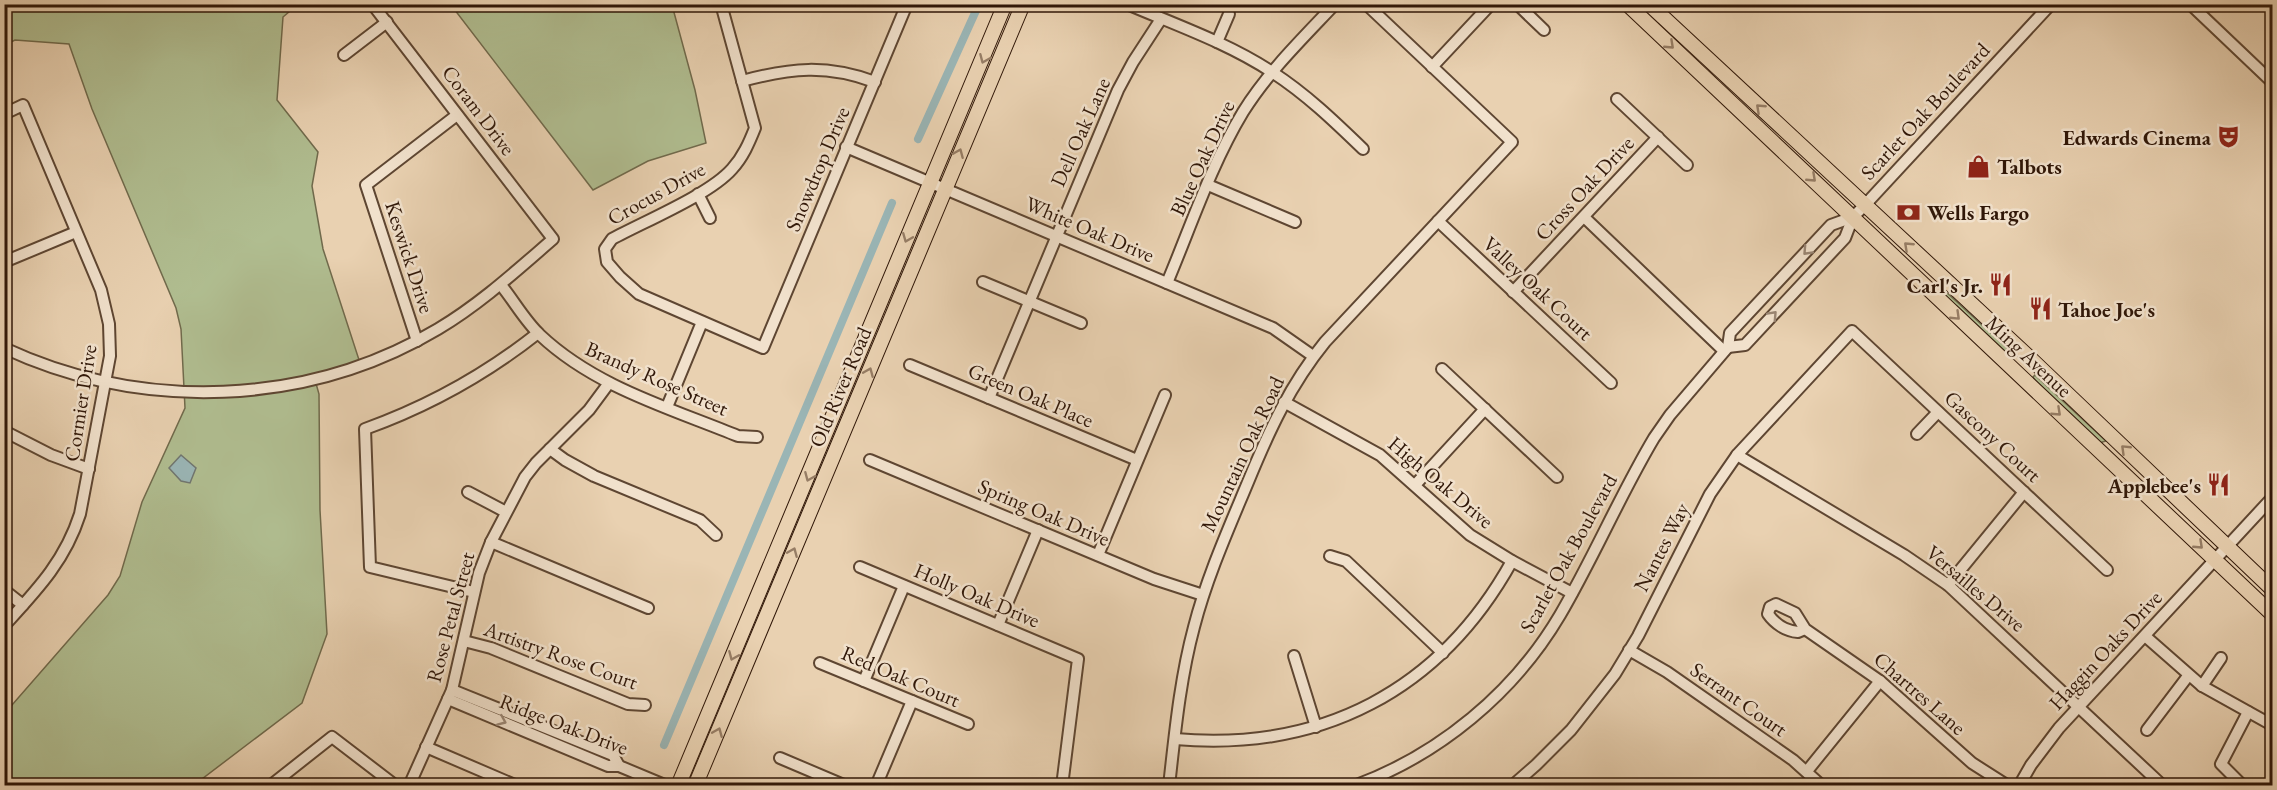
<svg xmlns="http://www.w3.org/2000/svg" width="2277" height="790" viewBox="0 0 2277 790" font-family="'EB Garamond',serif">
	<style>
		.green { fill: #b0bd90; stroke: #706a4c; stroke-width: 1.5 }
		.water { fill: #9ab5b5; stroke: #707670; stroke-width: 1.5 }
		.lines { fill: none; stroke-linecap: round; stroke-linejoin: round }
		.canal { stroke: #9ab5b5; stroke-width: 8 }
		.minor-casing { stroke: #5e4632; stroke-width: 14 }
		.major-casing { stroke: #301708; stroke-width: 16 }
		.minor { stroke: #f1e1cc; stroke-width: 10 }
		.major { stroke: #e9d1b1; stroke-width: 14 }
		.oneway { stroke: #967d65 }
		.oneway2 { stroke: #9a8674 }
		.labels { text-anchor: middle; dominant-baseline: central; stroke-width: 5; stroke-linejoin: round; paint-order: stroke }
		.street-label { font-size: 21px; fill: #301708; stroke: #f1e1cc }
		.poi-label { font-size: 21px; font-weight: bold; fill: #301708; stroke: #f1e1cc; text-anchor: end }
	</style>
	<rect width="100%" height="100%" fill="#e9d1b1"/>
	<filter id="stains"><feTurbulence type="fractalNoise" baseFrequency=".00333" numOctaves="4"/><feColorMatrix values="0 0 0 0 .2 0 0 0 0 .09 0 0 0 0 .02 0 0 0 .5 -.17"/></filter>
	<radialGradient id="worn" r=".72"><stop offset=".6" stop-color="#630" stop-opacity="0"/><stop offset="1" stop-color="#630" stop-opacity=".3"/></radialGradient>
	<!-- green -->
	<g class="green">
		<path d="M5 5H293L290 11 283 17 277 100 318 152 312 186 323 249 361 366 315 380 319 394 320 510 327 634 302 703 194 785H5V713L108 595 120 576 142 502 185 408 181 329 176 308 92 109 69 44 15 40 5 45Z"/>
		<path d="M451 5H672L695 90 706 143 648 161 593 190Z"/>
		<path d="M1933 284 1944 290 2007 348 2006 352 1957 306 1939 295Z"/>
		<path d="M2035 375 2106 441 2102 442V446L2038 386 2033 377Z"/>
	</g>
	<!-- water -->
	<path class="water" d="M181 455 196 468 190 483 181 481 169 468Z"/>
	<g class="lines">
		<!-- canal -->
		<g class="canal">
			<path d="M918 139 979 4"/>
			<path d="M664 745 892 203"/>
		</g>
		<defs>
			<g id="minor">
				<path d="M721 4 755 128C749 143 743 157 732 169 709 195 645 221 612 239L605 249 607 262 620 277 639 294 763 348 907 4"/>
				<path d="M1127 4C1176 25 1228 43 1272 72 1306 94 1334 121 1363 149"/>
				<path d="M1517 4 1544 30"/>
				<path d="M2190 4 2272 82"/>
				<path d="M1217 42 1229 14"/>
				<path d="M344 55 387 22"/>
				<path d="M1432 67 1491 4"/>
				<path d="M742 81C791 68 826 64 875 82"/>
				<path d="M1617 99 1687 165"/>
				<path d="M4 114 23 105 101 290 109 324 110 356 80 514C65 561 37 590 4 626"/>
				<path d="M846 147 1273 328 1313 356"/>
				<path d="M1208 185 1295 222"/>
				<path d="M698 194 710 218"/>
				<path d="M1584 217 1724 351"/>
				<path d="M1438 221 1611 383"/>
				<path d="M4 262 76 232"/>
				<path d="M983 282 1081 323"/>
				<path d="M1167 283C1191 226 1211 165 1243 112 1268 72 1302 39 1335 4"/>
				<path d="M501 285C514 301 525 321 540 335 595 387 670 408 738 436L757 437"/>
				<path d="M1513 292 1658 137"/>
				<path d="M417 341 366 185 457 115"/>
				<path d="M1728 347 1745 345 1845 238 1853 217 1864 206 2051 4"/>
				<path d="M4 348C142 412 307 407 438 329 480 304 516 271 553 239L373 5"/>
				<path d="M910 365 1137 460"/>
				<path d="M1442 369 1557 477"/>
				<path d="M989 398 1118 90 1133 62 1161 19"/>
				<path d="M1284 402 1380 455 1470 535 1512 561 1572 593"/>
				<path d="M667 407 702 322"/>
				<path d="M4 431 51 455 89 469"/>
				<path d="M1917 434 1938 412"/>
				<path d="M550 449 565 460 594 476 700 520 716 535"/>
				<path d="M1737 455 1904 555 1948 585 2163 786"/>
				<path d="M870 460 1154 579 1203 595"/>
				<path d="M1415 485 1485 409"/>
				<path d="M468 492 506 512"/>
				<path d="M491 542 648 608"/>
				<path d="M1098 555 1165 395"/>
				<path d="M1330 556 1346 561 1443 653"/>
				<path d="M860 567 1078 659 1062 786"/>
				<path d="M1948 585 2024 492"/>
				<path d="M4 590 23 605"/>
				<path d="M474 592 370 567 365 429C429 406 485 375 538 333"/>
				<path d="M998 625 1038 530"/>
				<path d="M1805 629 1798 632C1786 631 1775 624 1768 614L1770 607 1776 604 1795 613 1805 629 1880 681 1972 763 2008 786"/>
				<path d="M2145 636 2202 686 2272 725"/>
				<path d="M464 641 491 648 628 704 645 705"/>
				<path d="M1629 650 1667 672 1793 760 1822 786"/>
				<path d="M1294 656 1316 727"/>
				<path d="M820 663 968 724"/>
				<path d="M864 681 904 586"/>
				<path d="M2202 686 2221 658"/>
				<path d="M452 690 613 755 619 766"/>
				<path d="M448 699 608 766H619L667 786"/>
				<path d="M2147 730 2188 676"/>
				<path d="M1175 739C1321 752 1440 691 1512 561"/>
				<path d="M426 747 517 786"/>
				<path d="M780 758 846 786"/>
				<path d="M1807 771 1880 681"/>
				<path d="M270 786 332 737 396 786"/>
				<path d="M409 786 452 690 479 573 491 542 525 477 536 463 589 410 609 383"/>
				<path d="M876 786 912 701"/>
				<path d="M1169 786C1175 733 1180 679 1194 627 1207 577 1228 530 1248 482 1269 431 1290 385 1325 342L1512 142 1366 4"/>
				<path d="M1354 786C1439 755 1514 693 1560 615 1594 557 1620 495 1654 438L1670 415 1728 347 1730 333 1831 225 1853 217"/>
				<path d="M1512 786 1536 765 1571 730 1615 674 1638 636 1710 494 1737 455 1852 331 2107 570"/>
				<path d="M2019 786 2031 765 2059 728 2272 498"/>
				<path d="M2243 786 2221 764 2248 712"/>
			</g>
			<g id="major">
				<path d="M1627 4 2272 614"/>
				<path d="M1649 4 2033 361 2272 589"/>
				<path d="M678 786 1005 4"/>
				<path d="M695 786 1023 4"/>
			</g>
		</defs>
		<!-- minor casing -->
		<use href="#minor" class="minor-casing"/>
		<!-- major casing -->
		<use href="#major" class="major-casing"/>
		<!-- minor -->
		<use href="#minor" class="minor"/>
		<!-- major -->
		<use href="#major" class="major"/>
	</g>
	<!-- one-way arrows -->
	<defs><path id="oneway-chevron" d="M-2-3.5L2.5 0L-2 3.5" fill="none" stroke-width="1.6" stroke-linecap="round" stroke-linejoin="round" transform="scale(1.5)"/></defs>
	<g class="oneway">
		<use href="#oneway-chevron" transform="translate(1670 45) rotate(43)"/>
		<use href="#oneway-chevron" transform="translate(984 59) rotate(113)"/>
		<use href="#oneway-chevron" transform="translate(1760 108) rotate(-137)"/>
		<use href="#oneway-chevron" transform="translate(959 153) rotate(-67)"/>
		<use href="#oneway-chevron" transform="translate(1812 178) rotate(43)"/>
		<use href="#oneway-chevron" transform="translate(907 238) rotate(112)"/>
		<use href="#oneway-chevron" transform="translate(1908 246) rotate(-137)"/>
		<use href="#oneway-chevron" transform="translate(1956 316) rotate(44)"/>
		<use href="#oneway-chevron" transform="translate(869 372) rotate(-67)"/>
		<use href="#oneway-chevron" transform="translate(2057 412) rotate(43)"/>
		<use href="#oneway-chevron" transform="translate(2125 449) rotate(-136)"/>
		<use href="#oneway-chevron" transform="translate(809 477) rotate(113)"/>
		<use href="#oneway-chevron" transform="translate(2199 545) rotate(43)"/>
		<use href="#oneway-chevron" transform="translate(793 552) rotate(-67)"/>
		<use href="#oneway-chevron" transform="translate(733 656) rotate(113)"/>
		<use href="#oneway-chevron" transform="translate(718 732) rotate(-67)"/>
	</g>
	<g class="oneway2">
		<use href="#oneway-chevron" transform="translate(1807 251) rotate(133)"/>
		<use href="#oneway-chevron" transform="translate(1773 315) rotate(-47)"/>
		<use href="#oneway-chevron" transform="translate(502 721) rotate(23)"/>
	</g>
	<!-- icons -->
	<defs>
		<symbol id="theatre-bare" viewBox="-9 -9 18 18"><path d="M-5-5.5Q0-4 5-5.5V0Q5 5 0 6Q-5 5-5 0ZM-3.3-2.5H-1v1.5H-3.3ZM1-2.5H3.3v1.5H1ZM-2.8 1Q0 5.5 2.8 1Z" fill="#8f2418" stroke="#f1e1cc" stroke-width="2.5" paint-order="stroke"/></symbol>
		<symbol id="shop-bare" viewBox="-9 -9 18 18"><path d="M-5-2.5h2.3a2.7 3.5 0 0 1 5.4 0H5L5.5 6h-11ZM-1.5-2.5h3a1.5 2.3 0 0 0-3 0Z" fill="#8f2418" stroke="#f1e1cc" stroke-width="2.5" paint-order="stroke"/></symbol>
		<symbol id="bank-bare" viewBox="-9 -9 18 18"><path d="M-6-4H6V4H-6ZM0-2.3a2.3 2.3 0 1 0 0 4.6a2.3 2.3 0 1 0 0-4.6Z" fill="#8f2418" stroke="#f1e1cc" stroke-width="2.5" paint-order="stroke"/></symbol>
		<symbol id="restaurant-bare" viewBox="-9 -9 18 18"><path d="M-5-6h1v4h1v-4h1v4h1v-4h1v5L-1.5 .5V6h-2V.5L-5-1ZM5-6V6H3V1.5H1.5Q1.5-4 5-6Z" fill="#8f2418" stroke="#f1e1cc" stroke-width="2.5" paint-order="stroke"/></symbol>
	</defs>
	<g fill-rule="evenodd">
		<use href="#theatre-bare" x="2212" y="120" width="33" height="33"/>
		<use href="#shop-bare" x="1962" y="150" width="33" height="33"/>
		<use href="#bank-bare" x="1892" y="196" width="33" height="33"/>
		<use href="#restaurant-bare" x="1984" y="268" width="33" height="33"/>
		<use href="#restaurant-bare" x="2024" y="292" width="33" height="33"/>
		<use href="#restaurant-bare" x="2202" y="468" width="33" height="33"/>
	</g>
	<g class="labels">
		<!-- street labels -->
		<g class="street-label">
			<text transform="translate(479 110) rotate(53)">Coram Drive</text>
			<text transform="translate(1925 111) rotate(-47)">Scarlet Oak Boulevard</text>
			<text transform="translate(1080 132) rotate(-66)">Dell Oak Lane</text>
			<text transform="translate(1202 158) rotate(-65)">Blue Oak Drive</text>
			<text transform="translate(817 169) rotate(-67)">Snowdrop Drive</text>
			<text transform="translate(1584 188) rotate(-47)">Cross Oak Drive</text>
			<text transform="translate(656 193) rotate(-29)">Crocus Drive</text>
			<text transform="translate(1090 229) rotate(23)">White Oak Drive</text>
			<text transform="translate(410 257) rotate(72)">Keswick Drive</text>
			<text transform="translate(1538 288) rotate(43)">Valley Oak Court</text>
			<text transform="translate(2029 356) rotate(43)">Ming Avenue</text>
			<text transform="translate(657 378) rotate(24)">Brandy Rose Street</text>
			<text transform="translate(840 387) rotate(-67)">Old River Road</text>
			<text transform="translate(1031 395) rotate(23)">Green Oak Place</text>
			<text transform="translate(80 403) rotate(-81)">Cormier Drive</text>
			<text transform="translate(1993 436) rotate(43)">Gascony Court</text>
			<text transform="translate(1242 454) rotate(-65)">Mountain Oak Road</text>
			<text transform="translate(1441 482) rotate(40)">High Oak Drive</text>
			<text transform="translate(1044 512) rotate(23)">Spring Oak Drive</text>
			<text transform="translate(1661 547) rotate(-63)">Nantes Way</text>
			<text transform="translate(1568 553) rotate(-61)">Scarlet Oak Boulevard</text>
			<text transform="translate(1976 588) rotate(40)">Versailles Drive</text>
			<text transform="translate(977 595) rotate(23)">Holly Oak Drive</text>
			<text transform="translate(450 617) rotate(-75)">Rose Petal Street</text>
			<text transform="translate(2105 650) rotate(-47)">Haggin Oaks Drive</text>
			<text transform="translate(561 655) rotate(20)">Artistry Rose Court</text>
			<text transform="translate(901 676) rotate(23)">Red Oak Court</text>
			<text transform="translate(1920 693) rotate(41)">Chartres Lane</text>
			<text transform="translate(1739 699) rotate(35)">Serrant Court</text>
			<text transform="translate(564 724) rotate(21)">Ridge Oak Drive</text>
		</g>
		<!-- poi labels -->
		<g class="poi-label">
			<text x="2211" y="137">Edwards Cinema</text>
			<text x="1997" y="166" text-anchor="start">Talbots</text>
			<text x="1927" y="212" text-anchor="start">Wells Fargo</text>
			<text x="1983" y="285">Carl's Jr.</text>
			<text x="2058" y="309" text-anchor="start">Tahoe Joe's</text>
			<text x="2201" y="485">Applebee's</text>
		</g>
	</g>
	<!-- margin -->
	<rect width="2277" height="790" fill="none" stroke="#e9d1b1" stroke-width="24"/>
	<rect x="6" y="6" width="2265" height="778" fill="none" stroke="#301708" stroke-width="3"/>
	<rect x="12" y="12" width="2253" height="766" fill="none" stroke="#301708" stroke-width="1.5"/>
	<rect width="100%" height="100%" filter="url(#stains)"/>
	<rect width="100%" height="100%" fill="url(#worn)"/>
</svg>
